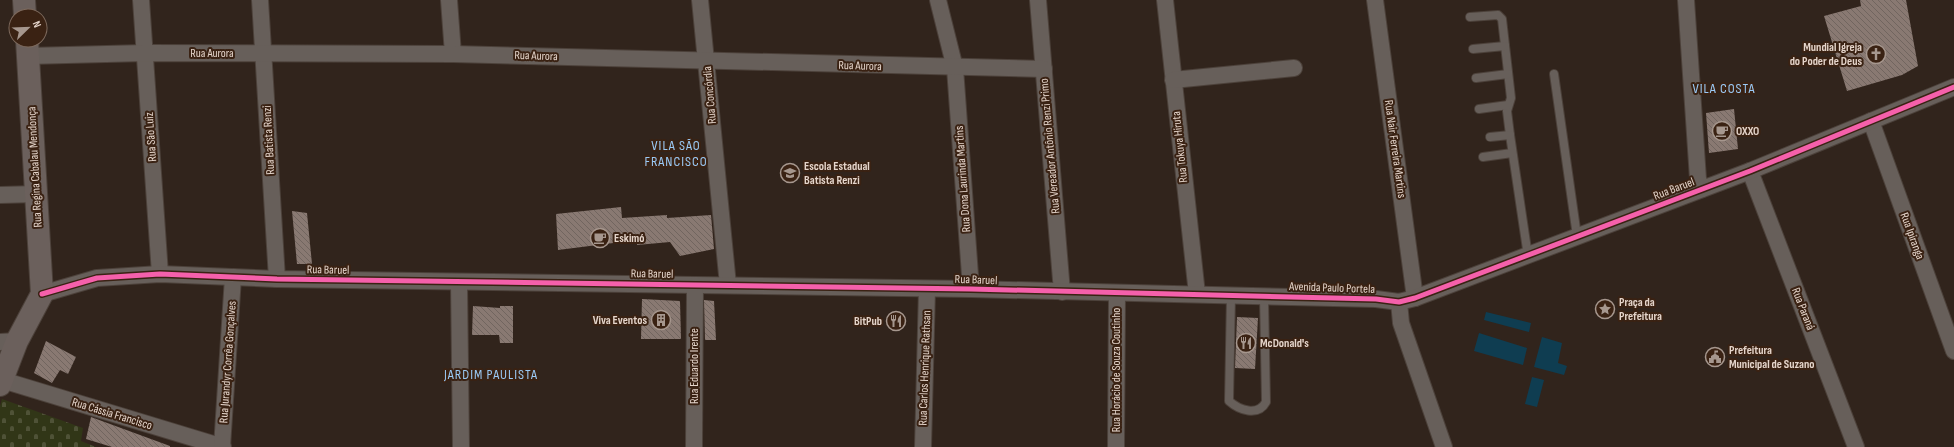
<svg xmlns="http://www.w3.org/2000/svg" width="1954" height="447" viewBox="0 0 1954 447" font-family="'Sofia Sans Condensed',sans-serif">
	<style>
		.cemetery { fill: url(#cemetery-stones) }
		.water { fill: #0f3d51 }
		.building { fill: url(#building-back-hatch) }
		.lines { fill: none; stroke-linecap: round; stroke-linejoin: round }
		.service-casing { stroke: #4c413a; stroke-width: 10 }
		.minor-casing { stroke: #4c413a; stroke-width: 18 }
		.secondary-casing { stroke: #4c413a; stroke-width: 24 }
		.service { stroke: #675f5a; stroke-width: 8 }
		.minor { stroke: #675f5a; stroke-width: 16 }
		.secondary { stroke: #6b605c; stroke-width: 22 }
		.cycleway-casing { stroke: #3a2213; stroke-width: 8 }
		.cycleway { stroke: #f560ab; stroke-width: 5 }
		.labels { text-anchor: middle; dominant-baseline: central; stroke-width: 4; stroke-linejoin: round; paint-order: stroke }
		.poi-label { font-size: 12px; font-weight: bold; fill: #e5d5cb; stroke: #3a2213; text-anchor: start }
		.street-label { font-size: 12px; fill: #e5d5cb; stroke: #3a2213 }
		.quarter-label { font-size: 14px; letter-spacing: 1px; fill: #9acaf6; stroke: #3a2213 }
	</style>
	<defs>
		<pattern id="cemetery-stones" width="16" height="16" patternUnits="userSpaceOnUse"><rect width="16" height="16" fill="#313617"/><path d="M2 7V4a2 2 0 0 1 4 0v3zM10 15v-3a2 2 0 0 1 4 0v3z" fill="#4f5237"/></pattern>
		<pattern id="building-back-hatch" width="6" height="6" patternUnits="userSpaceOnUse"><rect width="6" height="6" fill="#897972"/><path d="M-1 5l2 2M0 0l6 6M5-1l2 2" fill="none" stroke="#71655f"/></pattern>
	</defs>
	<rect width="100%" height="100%" fill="#31241c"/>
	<!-- cemetery -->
	<path class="cemetery" d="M2 399 83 428 81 441 96 447H0V406Z"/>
	<!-- water -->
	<g class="water">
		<path d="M1486 312 1531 323 1529 332 1484 320Z"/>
		<path d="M1479 333 1527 348 1523 365 1474 351Z"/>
		<path d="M1542 337 1562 343 1558 363 1567 366 1564 375 1534 367Z"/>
		<path d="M1532 377 1544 380 1537 407 1525 404Z"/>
	</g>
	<!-- building -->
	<g class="building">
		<path d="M1860 0H1906L1918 66 1902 75 1847 91 1824 16 1861 6Z"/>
		<path d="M1734 109 1738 149 1709 153 1706 113Z"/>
		<path d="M621 207 622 218 667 215V218L711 215 714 249 680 256 670 242 637 245V240L558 250 556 214Z"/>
		<path d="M292 211 307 213 312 264H297Z"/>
		<path d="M642 299 680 301 681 339H641Z"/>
		<path d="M704 300 714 301 716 340H705Z"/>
		<path d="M473 306 500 308V306H513V343H500L499 335H472Z"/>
		<path d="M1237 317 1258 318 1255 369 1235 368Z"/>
		<path d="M46 341 76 357 68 374 60 370 52 383 34 373Z"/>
		<path d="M91 417 170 446V447H112L86 439Z"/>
	</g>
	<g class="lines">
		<defs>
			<g id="service">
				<path d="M1470 17 1498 15 1502 19 1511 98 1507 111 1510 135 1528 256"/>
				<path d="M1473 49 1505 46"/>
				<path d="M1554 74 1577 236"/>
				<path d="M1476 78 1508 74"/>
				<path d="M1479 109 1508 105"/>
				<path d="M1490 137 1510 135"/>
				<path d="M1483 157 1512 153"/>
				<path d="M1231 295 1229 401C1239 410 1258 417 1266 402L1264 297"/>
			</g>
			<g id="minor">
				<path d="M141 0 160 274"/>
				<path d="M260 0 277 279"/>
				<path d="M449 0 453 54"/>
				<path d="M700 0 728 285"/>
				<path d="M938 0 955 68 971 289"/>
				<path d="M1038 0 1062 292"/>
				<path d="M1165 0 1197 294"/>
				<path d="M1375 0 1415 298"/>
				<path d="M1686 0 1698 179 1702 189"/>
				<path d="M28 56 145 53 453 54 1044 69"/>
				<path d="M1173 80 1294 68"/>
				<path d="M1871 121 1954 351"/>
				<path d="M1750 171 1856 447"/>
				<path d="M0 195 37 194"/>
				<path d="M459 282 461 447"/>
				<path d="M42 294 97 278 160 274 277 279 971 289 1376 299 1399 302 1415 298 1750 171 1954 87"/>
				<path d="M1399 302 1401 323 1444 447"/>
				<path d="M0 342 17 341"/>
				<path d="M2 380 223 447"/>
				<path d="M222 447 233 277"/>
				<path d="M694 447 695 285"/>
				<path d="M923 447 927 289"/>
				<path d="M1116 447 1117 294"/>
			</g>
			<g id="secondary">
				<path d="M24 0 25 16"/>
				<path d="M0 385 17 341 42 294 27 40"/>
			</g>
		</defs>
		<!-- service casing -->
		<use href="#service" class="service-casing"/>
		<!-- minor casing -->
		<use href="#minor" class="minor-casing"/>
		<!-- secondary casing -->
		<use href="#secondary" class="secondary-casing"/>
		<!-- service -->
		<use href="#service" class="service"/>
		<!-- minor -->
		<use href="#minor" class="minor"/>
		<!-- secondary -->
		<use href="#secondary" class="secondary"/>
		<defs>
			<path id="cycleway" d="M42 294 97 278 160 274 277 279 971 289 1376 299 1399 302 1415 298 1750 171 1954 87"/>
		</defs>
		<!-- cycleway casing -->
		<use href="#cycleway" class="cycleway-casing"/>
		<!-- cycleway -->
		<use href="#cycleway" class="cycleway"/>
	</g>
	<!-- icons -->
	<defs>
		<symbol id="church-ring" viewBox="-11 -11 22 22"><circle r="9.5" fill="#3a2213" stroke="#a6978e" stroke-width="1.5"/><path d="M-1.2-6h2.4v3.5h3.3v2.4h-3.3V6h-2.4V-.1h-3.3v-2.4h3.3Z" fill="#a6978e"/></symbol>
		<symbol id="cafe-ring" viewBox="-11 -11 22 22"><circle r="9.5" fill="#3a2213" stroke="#a6978e" stroke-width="1.5"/><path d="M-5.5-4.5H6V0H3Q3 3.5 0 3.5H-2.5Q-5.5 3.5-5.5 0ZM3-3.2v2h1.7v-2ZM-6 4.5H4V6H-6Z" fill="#a6978e"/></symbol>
		<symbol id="school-ring" viewBox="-11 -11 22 22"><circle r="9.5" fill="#3a2213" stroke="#a6978e" stroke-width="1.5"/><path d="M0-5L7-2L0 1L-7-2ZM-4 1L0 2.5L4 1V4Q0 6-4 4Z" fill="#a6978e"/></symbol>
		<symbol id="sight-ring" viewBox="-11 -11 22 22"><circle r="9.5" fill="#3a2213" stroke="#a6978e" stroke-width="1.5"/><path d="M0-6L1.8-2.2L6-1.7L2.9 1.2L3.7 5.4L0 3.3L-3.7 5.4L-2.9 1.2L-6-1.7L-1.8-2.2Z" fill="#a6978e"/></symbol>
		<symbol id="building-ring" viewBox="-11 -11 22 22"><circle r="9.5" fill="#3a2213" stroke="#a6978e" stroke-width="1.5"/><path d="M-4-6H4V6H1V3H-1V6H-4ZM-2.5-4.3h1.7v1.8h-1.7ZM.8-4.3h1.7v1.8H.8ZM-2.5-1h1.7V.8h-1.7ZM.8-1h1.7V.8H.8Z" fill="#a6978e"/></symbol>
		<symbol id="restaurant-ring" viewBox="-11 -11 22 22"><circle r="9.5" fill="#3a2213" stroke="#a6978e" stroke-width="1.5"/><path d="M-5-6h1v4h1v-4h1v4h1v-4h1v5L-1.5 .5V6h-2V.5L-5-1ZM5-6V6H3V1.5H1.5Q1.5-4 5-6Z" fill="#a6978e"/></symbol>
		<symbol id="civic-ring" viewBox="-11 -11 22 22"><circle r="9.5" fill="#3a2213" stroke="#a6978e" stroke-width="1.5"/><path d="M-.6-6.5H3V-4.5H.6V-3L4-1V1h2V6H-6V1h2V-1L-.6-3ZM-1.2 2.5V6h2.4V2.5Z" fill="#a6978e"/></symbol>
	</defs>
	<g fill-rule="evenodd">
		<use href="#church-ring" x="1865" y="43" width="22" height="22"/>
		<use href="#cafe-ring" x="1711" y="120" width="22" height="22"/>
		<use href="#school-ring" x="779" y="162" width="22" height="22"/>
		<use href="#cafe-ring" x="589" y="227" width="22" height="22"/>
		<use href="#sight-ring" x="1594" y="298" width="22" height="22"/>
		<use href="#building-ring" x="650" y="309" width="22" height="22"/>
		<use href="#restaurant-ring" x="885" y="310" width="22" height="22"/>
		<use href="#restaurant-ring" x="1235" y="332" width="22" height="22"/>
		<use href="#civic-ring" x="1704" y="346" width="22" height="22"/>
	</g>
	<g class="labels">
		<!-- poi labels -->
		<g class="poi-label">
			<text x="1862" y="47" text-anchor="end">Mundial Igreja<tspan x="1862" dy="14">do Poder de Deus</tspan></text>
			<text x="1736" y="131">OXXO</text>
			<text x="804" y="166">Escola Estadual<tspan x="804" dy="14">Batista Renzi</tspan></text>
			<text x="614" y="238">Eskimó</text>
			<text x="1619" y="302">Praça da<tspan x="1619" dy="14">Prefeitura</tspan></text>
			<text x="647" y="320" text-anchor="end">Viva Eventos</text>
			<text x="882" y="321" text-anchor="end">BitPub</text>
			<text x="1260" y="343">McDonald's</text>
			<text x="1729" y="350">Prefeitura<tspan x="1729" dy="14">Municipal de Suzano</tspan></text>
		</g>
		<!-- street labels -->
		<g class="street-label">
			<text x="212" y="53">Rua Aurora</text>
			<text transform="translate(536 56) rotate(2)">Rua Aurora</text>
			<text transform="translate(860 66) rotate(2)">Rua Aurora</text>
			<text transform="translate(710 95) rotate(-95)">Rua Concórdia</text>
			<text transform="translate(151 137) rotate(-94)">Rua São Luiz</text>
			<text transform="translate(269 140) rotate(-93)">Rua Batista Renzi</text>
			<text transform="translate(1050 146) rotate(-95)">Rua Vereador Antônio Renzi Primo</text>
			<text transform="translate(1180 147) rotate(-96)">Rua Tokuya Hiruta</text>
			<text transform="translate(1395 149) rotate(82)">Rua Nair Ferreira Martins</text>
			<text transform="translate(35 167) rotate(-93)">Rua Regina Cabalau Mendonça</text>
			<text transform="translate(963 179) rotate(-94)">Rua Dona Laurinda Martins</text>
			<text transform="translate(1674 189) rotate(-21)">Rua Baruel</text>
			<text transform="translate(1912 236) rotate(70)">Rua Ipiranga</text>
			<text transform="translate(328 270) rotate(1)">Rua Baruel</text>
			<text transform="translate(652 274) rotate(1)">Rua Baruel</text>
			<text transform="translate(976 280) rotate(2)">Rua Baruel</text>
			<text transform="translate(1332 288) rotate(2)">Avenida Paulo Portela</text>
			<text transform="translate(1803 309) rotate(69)">Rua Paraná</text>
			<text transform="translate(228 362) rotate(-86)">Rua Jurandyr Corrêa Gonçalves</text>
			<text transform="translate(694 366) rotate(-90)">Rua Eduardo Irente</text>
			<text transform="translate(925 368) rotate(-88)">Rua Carlos Henrique Rathsan</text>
			<text transform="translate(1116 370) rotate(-90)">Rua Horácio de Souza Coutinho</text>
			<text transform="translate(112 414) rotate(17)">Rua Cássia Francisco</text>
		</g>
		<!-- quarter labels -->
		<g class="quarter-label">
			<text x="1724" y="88">VILA COSTA</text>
			<text x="676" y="145">VILA SÃO<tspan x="676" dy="16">FRANCISCO</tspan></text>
			<text x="491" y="374">JARDIM PAULISTA</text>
		</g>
	</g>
	<!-- north arrow -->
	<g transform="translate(28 28) rotate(67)"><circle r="19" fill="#3a2213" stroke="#7e6a5d"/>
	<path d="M0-3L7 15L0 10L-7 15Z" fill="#a6978e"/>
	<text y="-6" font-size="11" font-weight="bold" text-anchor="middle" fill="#e5d5cb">N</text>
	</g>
</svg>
